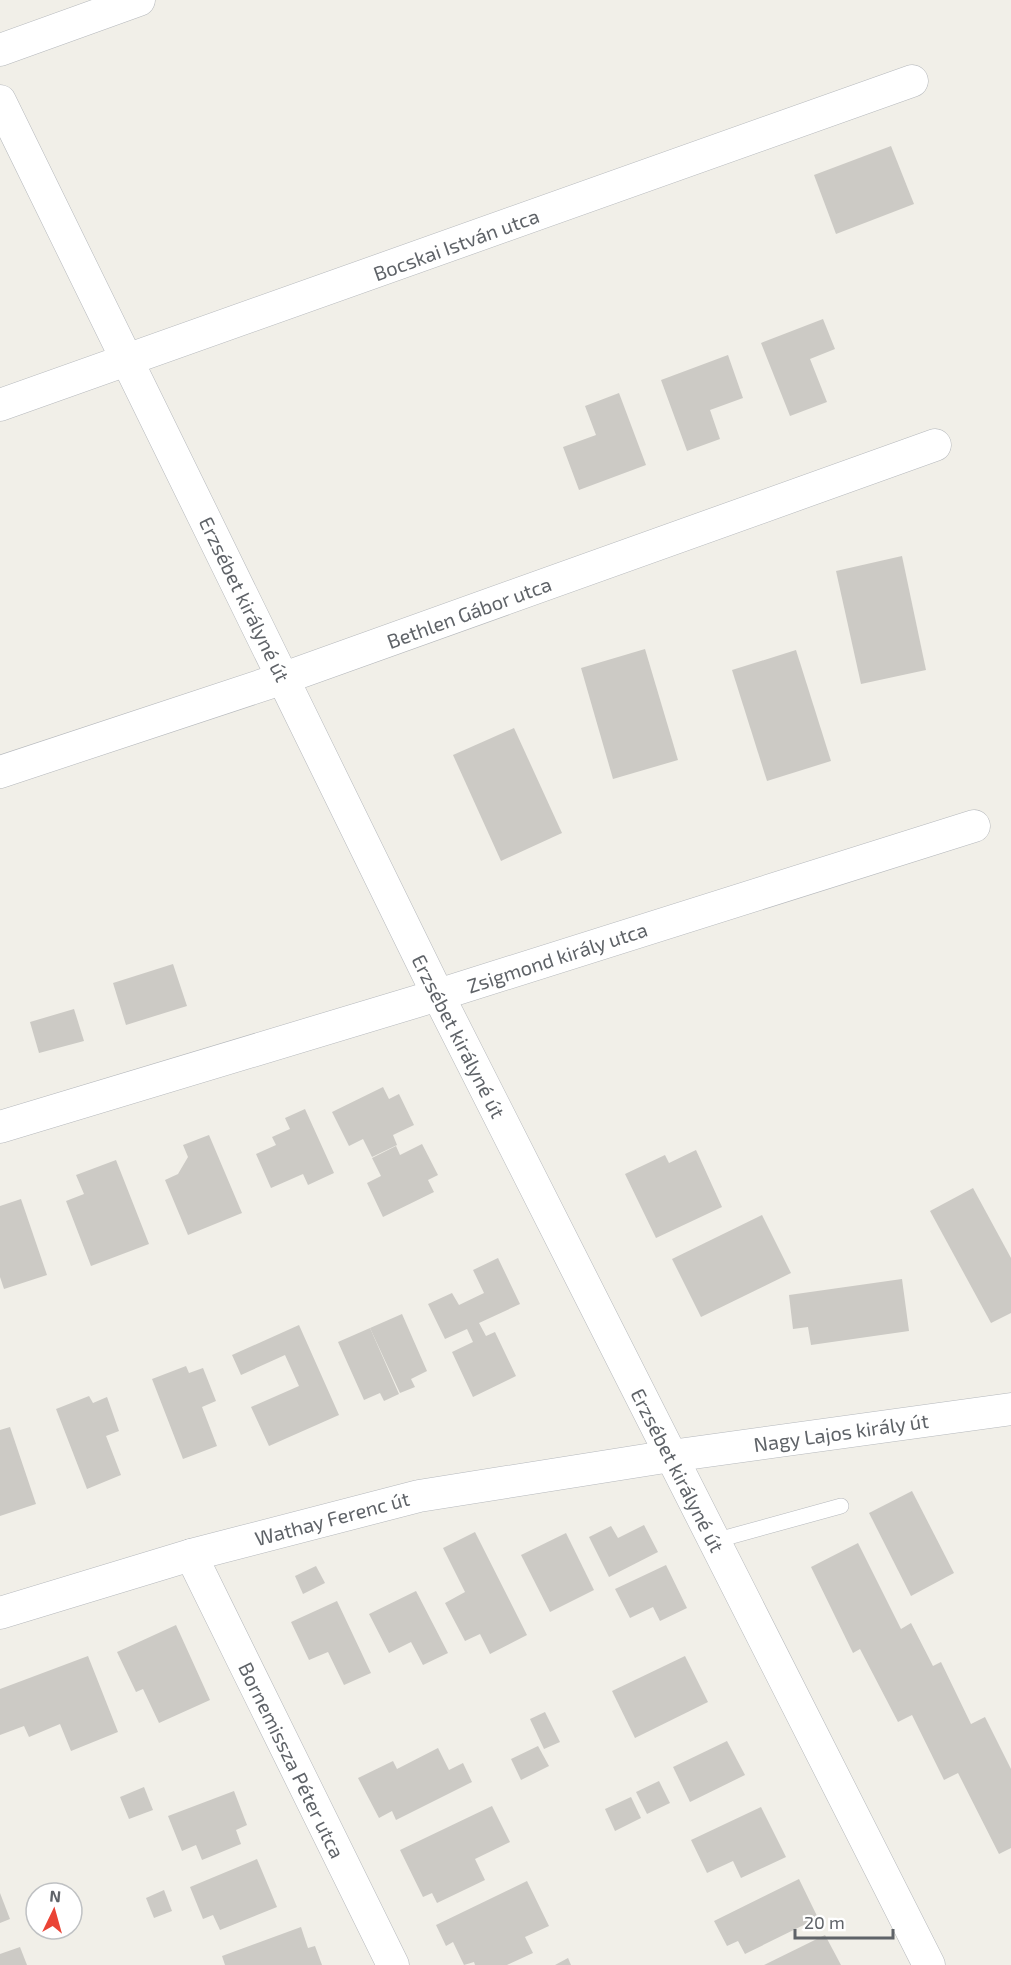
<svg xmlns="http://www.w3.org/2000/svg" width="1011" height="1965" viewBox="0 0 1011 1965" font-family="'Exo 2',sans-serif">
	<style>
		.building { fill: #cccac5 }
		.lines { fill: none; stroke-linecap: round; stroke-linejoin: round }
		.service-casing { stroke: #b5b8bc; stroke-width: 16 }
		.minor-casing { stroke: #b5b8bc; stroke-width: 33 }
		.service { stroke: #fff; stroke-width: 15 }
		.minor { stroke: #fff; stroke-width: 32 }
		.labels { text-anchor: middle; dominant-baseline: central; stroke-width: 4.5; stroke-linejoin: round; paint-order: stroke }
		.street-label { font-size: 20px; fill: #5f6368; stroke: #fff }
	</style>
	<rect width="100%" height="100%" fill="#f1efe8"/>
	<!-- building -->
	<g class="building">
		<path d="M891 146 914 204 836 234 814 175Z"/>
		<path d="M823 319 835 349 810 359 827 402 790 416 761 343Z"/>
		<path d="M728 355 743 398 710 410 720 439 687 451 661 380Z"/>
		<path d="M619 393 646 465 579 490 563 447 596 435 585 406Z"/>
		<path d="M902 556 926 670 861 684 836 571Z"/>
		<path d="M645 649 678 760 613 779 581 668Z"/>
		<path d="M796 650 831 761 767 781 732 670Z"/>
		<path d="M514 728 562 833 501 861 453 755Z"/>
		<path d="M173 964 187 1006 126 1025 113 983Z"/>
		<path d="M74 1009 84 1041 39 1053 30 1022Z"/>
		<path d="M383 1087 389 1099 399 1094 414 1125 393 1135 397 1145 372 1157 363 1139 349 1146 332 1112Z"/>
		<path d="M305 1109 334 1173 308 1185 303 1174 271 1188 256 1154 276 1145 272 1137 290 1129 285 1118Z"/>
		<path d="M209 1135 242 1213 188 1235 165 1180 178 1174 188 1157 183 1145Z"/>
		<path d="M422 1144 438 1175 428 1180 434 1192 383 1217 367 1183 381 1176 372 1158 396 1146 400 1155Z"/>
		<path d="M696 1150 722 1207 656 1238 625 1174 665 1155 669 1163Z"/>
		<path d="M116 1160 149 1244 91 1266 66 1201 84 1194 76 1175Z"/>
		<path d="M973 1188 1011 1258V1313L991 1323 930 1211Z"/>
		<path d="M21 1199 47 1275 4 1289 0 1277V1206Z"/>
		<path d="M762 1215 791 1273 701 1317 672 1259Z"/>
		<path d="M498 1258 520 1304 479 1323 486 1336 495 1332 516 1376 473 1397 452 1352 473 1342 467 1329 445 1339 428 1304 452 1293 459 1305 484 1293 473 1270Z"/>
		<path d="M902 1279 909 1331 811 1345 808 1327 793 1329 789 1295Z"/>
		<path d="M402 1314 427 1371 411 1379 415 1387 400 1393 370 1328Z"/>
		<path d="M299 1325 339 1415 269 1446 251 1407 299 1386 285 1355 241 1375 232 1355Z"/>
		<path d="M370 1328 399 1394 384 1401 380 1393 364 1400 338 1342Z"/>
		<path d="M186 1366 189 1373 203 1368 216 1401 202 1407 217 1446 183 1459 152 1379Z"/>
		<path d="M89 1396 93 1403 107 1397 119 1431 106 1436 121 1475 87 1489 56 1409Z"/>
		<path d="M10 1427 36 1504 0 1516V1430Z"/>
		<path d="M912 1491 954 1573 911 1596 869 1513Z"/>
		<path d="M644 1525 658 1552 609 1577 589 1537 611 1526 618 1538Z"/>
		<path d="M475 1532 527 1635 490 1654 480 1634 465 1641 445 1603 465 1592 443 1548Z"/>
		<path d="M566 1533 594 1590 550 1612 521 1555Z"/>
		<path d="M858 1543 901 1629 911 1623 933 1666 941 1662 971 1724 985 1717 1011 1769V1848L999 1854 958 1773 944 1780 912 1715 898 1722 860 1649 853 1653 811 1567Z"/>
		<path d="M666 1565 687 1608 660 1621 653 1607 630 1618 615 1589Z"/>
		<path d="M316 1566 325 1583 303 1594 295 1576Z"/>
		<path d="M416 1591 448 1653 423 1665 411 1642 389 1653 369 1614Z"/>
		<path d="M337 1601 371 1673 344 1685 328 1652 309 1660 291 1622Z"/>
		<path d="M176 1625 210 1700 159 1723 143 1689 136 1692 117 1652Z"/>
		<path d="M88 1656 118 1732 71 1751 60 1724 29 1737 24 1726 0 1735V1689Z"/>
		<path d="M685 1656 708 1702 635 1738 612 1691Z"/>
		<path d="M545 1712 560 1742 544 1749 530 1719Z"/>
		<path d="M727 1741 745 1775 690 1802 673 1767Z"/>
		<path d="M538 1746 549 1766 521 1780 511 1759Z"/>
		<path d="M438 1748 449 1770 463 1763 472 1782 396 1820 392 1811 379 1818 358 1778 393 1761 397 1769Z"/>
		<path d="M659 1781 670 1803 647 1814 636 1792Z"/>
		<path d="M144 1787 153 1810 129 1819 120 1797Z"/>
		<path d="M234 1791 247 1825 236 1830 241 1844 202 1860 196 1845 182 1851 168 1816Z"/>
		<path d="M631 1797 641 1818 615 1831 605 1809Z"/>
		<path d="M492 1806 510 1842 475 1859 485 1880 437 1903 432 1893 423 1897 400 1850Z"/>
		<path d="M761 1807 786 1857 741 1878 733 1861 707 1873 691 1840Z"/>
		<path d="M257 1859 277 1907 220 1930 213 1915 203 1919 190 1887Z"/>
		<path d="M799 1879 818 1918 745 1954 738 1941 727 1946 714 1921Z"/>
		<path d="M527 1881 549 1926 525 1937 533 1953 507 1965H475L474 1962 464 1965 453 1942 446 1946 436 1925Z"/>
		<path d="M164 1890 172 1911 154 1918 146 1898Z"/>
		<path d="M0 1893 10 1919 0 1923Z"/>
		<path d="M301 1927 308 1948 315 1946 322 1965H225L222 1956Z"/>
		<path d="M825 1935 841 1965H764Z"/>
		<path d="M20 1947 27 1965H0V1954Z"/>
		<path d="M568 1958 571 1965H555Z"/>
	</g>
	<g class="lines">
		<defs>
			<path id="service" d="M714 1541 841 1506"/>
			<g id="minor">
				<path d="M0 50 139 0"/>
				<path d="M0 101 438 995 929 1965"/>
				<path d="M0 405 912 81"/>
				<path d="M0 772 284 678 935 445"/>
				<path d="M0 1127 438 995 974 826"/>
				<path d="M191 1555 393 1965"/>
				<path d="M0 1613 191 1555 419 1496 671 1456 1011 1409"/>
			</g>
		</defs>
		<!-- service casing -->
		<use href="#service" class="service-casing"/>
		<!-- minor casing -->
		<use href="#minor" class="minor-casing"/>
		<!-- service -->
		<use href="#service" class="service"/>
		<!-- minor -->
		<use href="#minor" class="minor"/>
	</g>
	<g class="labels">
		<!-- street labels -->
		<g class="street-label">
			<text transform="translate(456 244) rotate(-20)">Bocskai István utca</text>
			<text transform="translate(245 599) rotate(64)">Erzsébet királyné út</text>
			<text transform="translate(469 612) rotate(-20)">Bethlen Gábor utca</text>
			<text transform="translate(557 957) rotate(-18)">Zsigmond király utca</text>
			<text transform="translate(459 1036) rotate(63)">Erzsébet királyné út</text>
			<text transform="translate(841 1432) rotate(-8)">Nagy Lajos király út</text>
			<text transform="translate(678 1470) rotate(63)">Erzsébet királyné út</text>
			<text transform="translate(332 1518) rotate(-15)">Wathay Ferenc út</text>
			<text transform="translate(292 1760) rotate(64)">Bornemissza Péter utca</text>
		</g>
	</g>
	<!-- north arrow -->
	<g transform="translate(54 1911) rotate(5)"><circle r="28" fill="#ffffff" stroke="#bfc1c3" stroke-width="1.5"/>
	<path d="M0-4.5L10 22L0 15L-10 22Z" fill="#ea4335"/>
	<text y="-9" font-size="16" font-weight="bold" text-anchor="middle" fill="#5f6368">N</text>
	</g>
	<!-- scale -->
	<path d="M795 1929v9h98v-9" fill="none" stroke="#5f6368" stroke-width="3"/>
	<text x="804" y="1929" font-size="18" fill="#5f6368" stroke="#ffffff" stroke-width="4.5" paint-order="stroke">20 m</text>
</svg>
